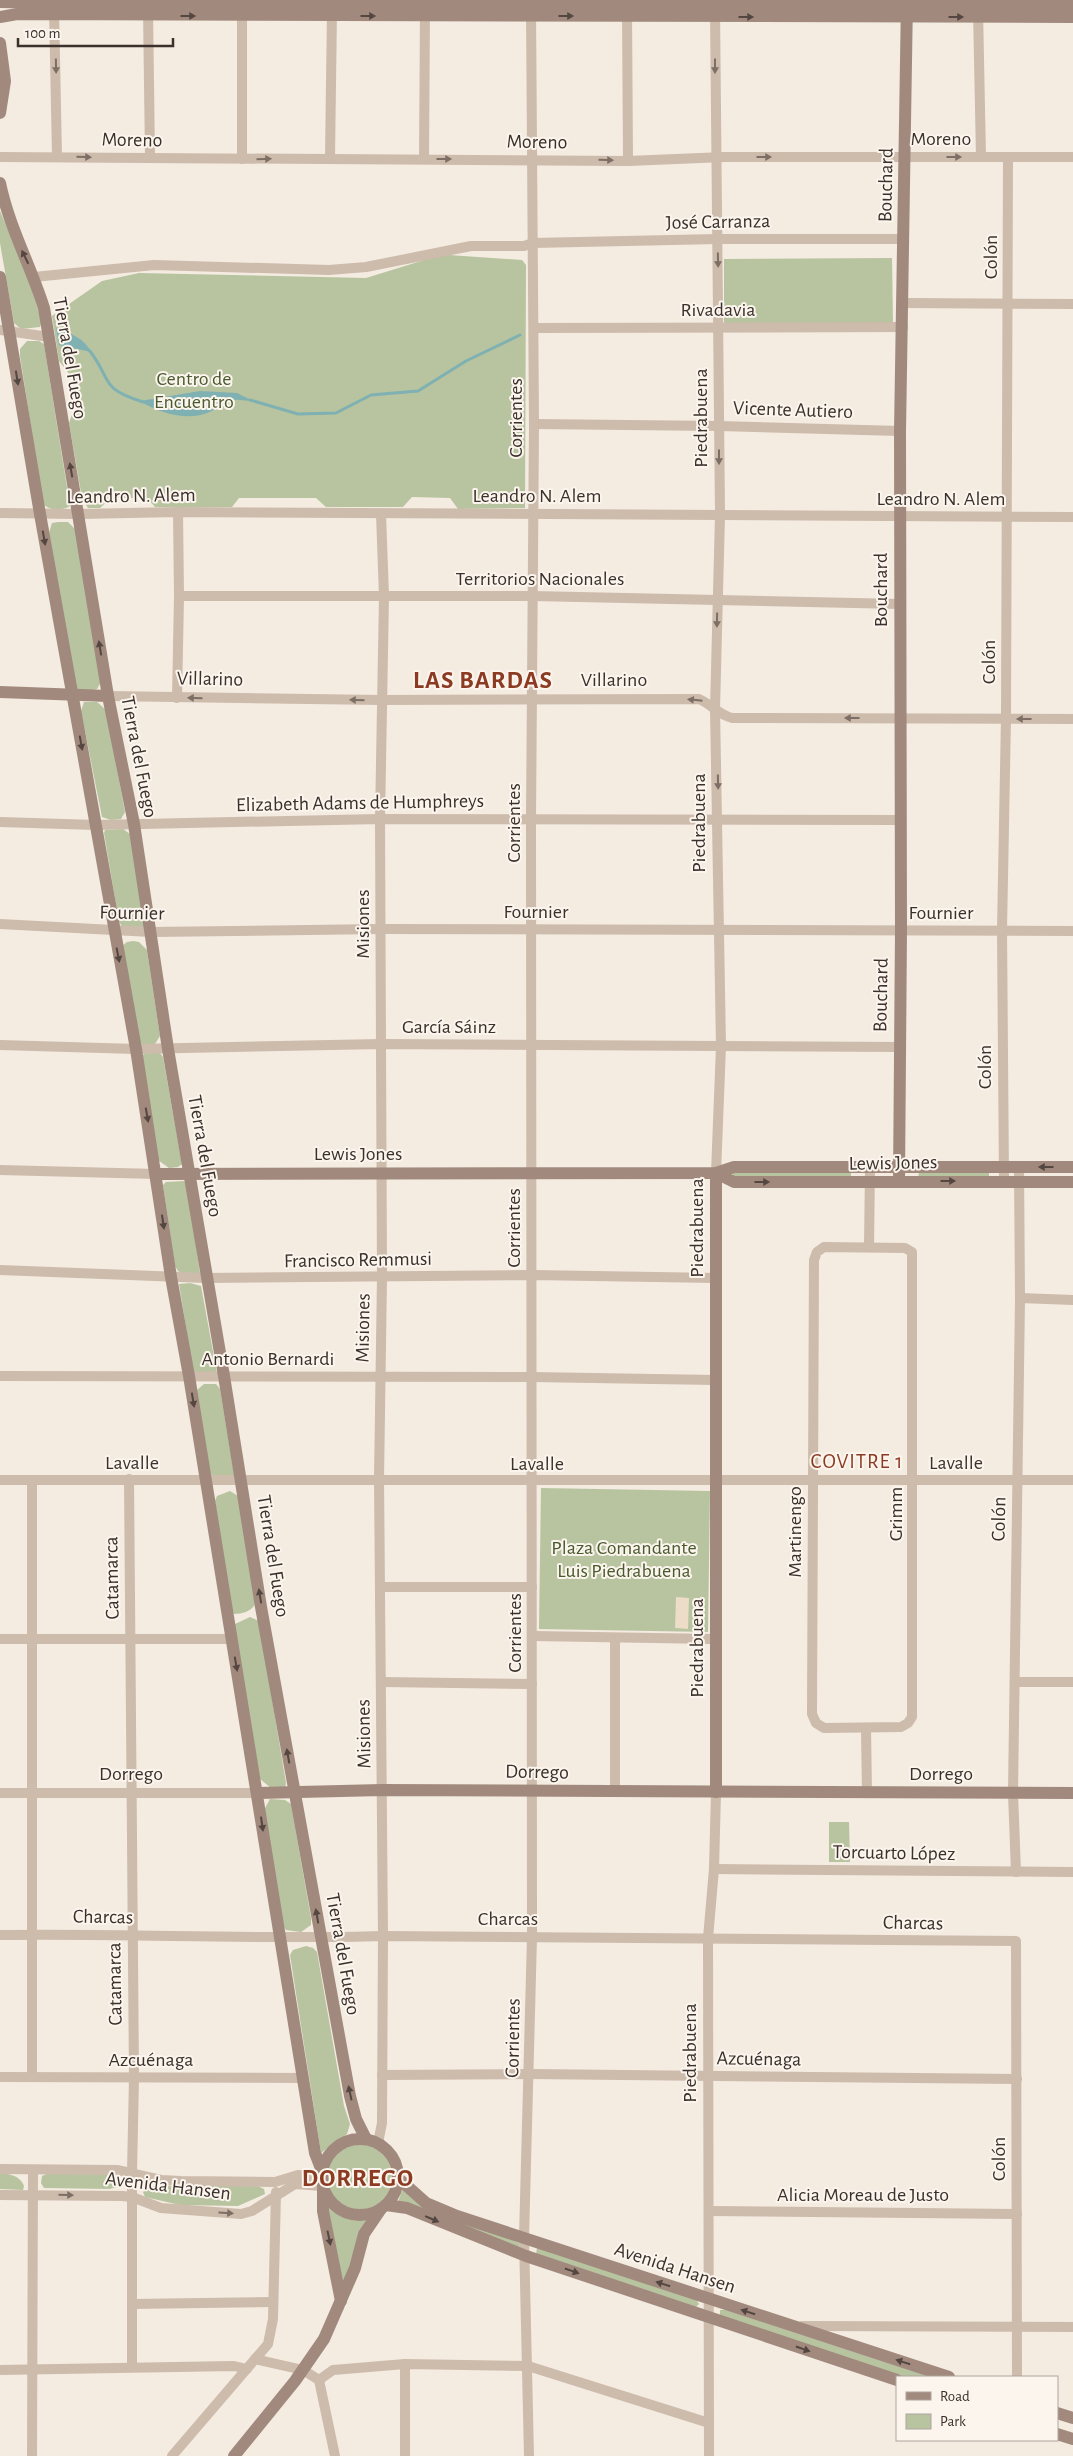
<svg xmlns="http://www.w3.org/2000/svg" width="1073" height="2456" viewBox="0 0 1073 2456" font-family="'Alegreya Sans',sans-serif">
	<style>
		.green { fill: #b8c4a0 }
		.plaza { fill: #ecdcc8 }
		.water { fill: #7fb0b2 }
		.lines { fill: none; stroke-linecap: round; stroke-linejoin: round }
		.stream { stroke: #7fb0b2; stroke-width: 3 }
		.street { stroke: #cdbbac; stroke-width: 10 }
		.secondary { stroke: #a18a7d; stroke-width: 12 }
		.oneway { fill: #544640 }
		.oneway2 { fill: #7d6f65 }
		.labels { text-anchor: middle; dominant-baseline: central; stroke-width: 4; stroke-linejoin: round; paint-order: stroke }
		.street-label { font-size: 20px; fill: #3b302b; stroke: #fbf5ee }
		.park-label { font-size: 20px; fill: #4a5a2e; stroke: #fbf5ee }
		.neighbourhood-label { font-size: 21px; letter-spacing: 1px; fill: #8c3b22; stroke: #fbf5ee }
		.district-label { font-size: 25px; font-weight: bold; letter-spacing: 1px; fill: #8c3b22; stroke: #fbf5ee }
	</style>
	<rect width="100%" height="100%" fill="#f4ebe1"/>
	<!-- green -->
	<g class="green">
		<path d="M0 211 27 275 42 321 40 327 21 329 14 323 0 243Z"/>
		<path d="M449 255 522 260 526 265 525 508 458 509 450 498 412 497 403 507H326L316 498H239L232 507H155L147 498H111L100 508H88L82 498 69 423 78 398 74 380 59 361 52 316 102 281 139 273 366 278 434 257Z"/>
		<path d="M892 258 893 324H724V259Z"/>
		<path d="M27 341H39L44 344 70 506C63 511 50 511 43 504L20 356V349Z"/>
		<path d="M58 522H68L76 530 101 682 97 689C89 691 81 693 75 687L49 533 52 523Z"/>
		<path d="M84 702H97L106 710 125 812 121 819 111 820 102 817 81 711Z"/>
		<path d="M123 829 130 834 145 928 122 926 119 922 104 833 105 830Z"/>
		<path d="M133 941 139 942 147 950 160 1036 155 1044 143 1045 139 1042 122 946 127 942Z"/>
		<path d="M145 1053H160L163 1057 182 1164 178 1167 169 1168 158 1160 141 1057Z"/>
		<rect x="733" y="1172" width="118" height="5"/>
		<path d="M919 1172H989V1177L918 1178Z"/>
		<path d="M184 1181 187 1183 200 1273 187 1277 178 1271 175 1266 163 1185 166 1182Z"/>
		<path d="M190 1283 201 1286 217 1373 199 1377 193 1371 179 1284Z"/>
		<path d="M204 1384H216L220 1389 234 1474 233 1478 213 1477 209 1471 197 1390Z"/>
		<path d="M541 1488 710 1491 708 1632 539 1629Z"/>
		<path d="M230 1491 238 1496 255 1604C252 1611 242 1614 234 1614L231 1609 215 1501 217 1496Z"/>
		<path d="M250 1617 259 1621 286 1783 285 1789 271 1788 260 1779 233 1625Z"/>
		<path d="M270 1799 285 1800 291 1804 311 1918V1925L301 1932 286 1930 283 1925 264 1810Z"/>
		<path d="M829 1822H849L850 1862H829Z"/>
		<path d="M306 1946 313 1948 317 1952 344 2106 350 2124 347 2134 321 2153 290 1955 293 1950Z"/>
		<circle cx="359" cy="2177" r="33"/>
		<path d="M0 2173C11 2174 20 2176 24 2186L23 2190 0 2189Z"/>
		<path d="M49 2173 114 2174 120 2177 121 2182 118 2187 109 2189 44 2188 41 2183 42 2176Z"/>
		<path d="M160 2184C192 2193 237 2175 264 2189L265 2194 238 2206 180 2205 145 2197 143 2192 151 2187Z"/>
		<path d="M403 2188 519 2243 520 2250 398 2202Z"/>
		<path d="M327 2202 354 2217H372L343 2286Z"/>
		<path d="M537 2248 696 2299 699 2304 696 2307 536 2254Z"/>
		<path d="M720 2310H726L930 2377H902L720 2316Z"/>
	</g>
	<!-- plaza -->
	<path class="plaza" d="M676 1597 689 1598 688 1629 675 1628Z"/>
	<!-- water -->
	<g class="water">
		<path d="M56 328C70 333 84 338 91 352L59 345Z"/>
		<path d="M200 391 237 393 253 401C246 401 239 399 233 400 224 401 219 407 212 411 190 422 160 414 140 401Z"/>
	</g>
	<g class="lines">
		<!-- stream -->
		<g class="stream">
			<path d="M89 350C113 380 98 388 143 402"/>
			<path d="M250 400 298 414 336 413 371 395 418 391 466 361 520 335"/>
		</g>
		<!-- street -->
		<g class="street">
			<path d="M54 8 57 157"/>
			<path d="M148 8 150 158"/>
			<path d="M627 9 628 161"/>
			<path d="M715 10 720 515 715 709 721 1046 716 1173"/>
			<path d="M978 10 981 157"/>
			<path d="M0 157 628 161 724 157H1073"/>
			<path d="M330 158 332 9"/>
			<path d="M242 159V8"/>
			<path d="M424 159 425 8"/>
			<path d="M34 277 154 265 329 270 366 267 471 246H524L533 243 718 239H903"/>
			<path d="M904 303 1073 304"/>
			<path d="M534 328 903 327"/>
			<path d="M0 330 49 337"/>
			<path d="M534 424 719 426 900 431"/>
			<path d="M0 513 79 514 178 512 1073 517"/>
			<path d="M179 596H532L900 604"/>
			<path d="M108 696 382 700 699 699C711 704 719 715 732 718L1073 719"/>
			<path d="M177 698 179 596 178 512"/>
			<path d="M0 822 96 825 380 819 901 820"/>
			<path d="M0 924 151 932 381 929 1073 931"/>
			<path d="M0 1045 136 1049 381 1044 899 1047"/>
			<path d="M0 1170 157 1174"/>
			<path d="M1004 1181 1002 930 1006 718 1008 157"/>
			<path d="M824 1247 905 1248 912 1252V1717L908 1723 901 1727 824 1728 816 1723 812 1714 814 1260 817 1252Z"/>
			<path d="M869 1247 870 1167"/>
			<path d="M0 1270 206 1278 532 1275 717 1278"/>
			<path d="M1020 1298 1073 1300"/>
			<path d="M0 1376 532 1377 716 1380"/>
			<path d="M129 1479 134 2078 132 2173V2367"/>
			<path d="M0 1480H1073"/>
			<path d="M32 1482V2077"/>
			<path d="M380 1587H532"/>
			<path d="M532 1636 715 1639"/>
			<path d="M0 1639H232"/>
			<path d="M615 1639V1792"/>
			<path d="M381 1682 532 1684"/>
			<path d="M1015 1682H1073"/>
			<path d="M866 1729 867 1793"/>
			<path d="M0 1793H258"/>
			<path d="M714 1869 1073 1872"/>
			<path d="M1016 1872 1013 1793 1020 1298 1019 1167"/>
			<path d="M0 1935C128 1933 255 1940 383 1936L1016 1941 1017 2377"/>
			<path d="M382 2075 529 2074 1017 2079"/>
			<path d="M0 2077 302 2078"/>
			<path d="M378 2143 382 2123 383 1936 379 1479 382 1277 380 819 384 596 381 514"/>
			<path d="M0 2169 117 2170 161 2180 181 2181 275 2182 298 2175 321 2176"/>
			<path d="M0 2195 122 2196 132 2197 161 2208 241 2214 252 2211 295 2184 322 2186"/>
			<path d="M709 2211 1017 2214"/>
			<path d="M132 2304 273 2302"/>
			<path d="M802 2326 1073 2327"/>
			<path d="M255 2359 303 2370 319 2380"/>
			<path d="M405 2364V2456"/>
			<path d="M0 2370 234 2366 247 2369"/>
			<path d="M319 2380 333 2370 405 2364 528 2366 709 2423"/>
			<path d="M319 2380 335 2456"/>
			<path d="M32 2456 33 2170"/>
			<path d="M172 2456 268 2344 273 2319 276 2192"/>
			<path d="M529 2456 524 2238 532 1937 531 819 534 424 531 8"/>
			<path d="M709 2456 708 1938 714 1869 716 1792"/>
		</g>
		<!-- secondary -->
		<g class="secondary">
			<path d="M0 2 148 5 1073 6"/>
			<path d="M0 17 17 14 1073 17"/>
			<path d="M0 43 5 81 0 113"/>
			<path d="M0 183C9 227 31 266 44 308L108 696 134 824 168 1049 224 1376 261 1607 350 2096 356 2119 366 2139"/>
			<path d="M0 277 40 514 136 1049 171 1277 189 1376 315 2153 322 2171"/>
			<path d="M0 692 108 696"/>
			<path d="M716 1173V1792"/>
			<path d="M716 1173 734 1182H1073"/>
			<path d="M157 1174 716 1173 734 1167H1073"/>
			<path d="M899 1181 901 930 900 431 907 0"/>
			<path d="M258 1793 382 1790 1073 1793"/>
			<circle cx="360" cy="2177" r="38"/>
			<path d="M398 2178 426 2203 457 2216 949 2377"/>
			<path d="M323 2190V2211L341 2301"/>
			<path d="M386 2205 407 2208 526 2256 897 2380"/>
			<path d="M1057 2413 1073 2418"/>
			<path d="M1057 2434 1073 2439"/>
			<path d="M234 2456 295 2381 324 2339 355 2268 364 2234 381 2209"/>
		</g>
	</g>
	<!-- one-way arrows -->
	<defs><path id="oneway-solid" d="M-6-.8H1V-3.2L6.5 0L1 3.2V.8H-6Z" transform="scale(1.25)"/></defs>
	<g class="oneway">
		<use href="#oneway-solid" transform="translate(188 16)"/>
		<use href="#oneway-solid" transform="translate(368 16)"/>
		<use href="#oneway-solid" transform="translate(566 16)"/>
		<use href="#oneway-solid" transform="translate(746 17)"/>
		<use href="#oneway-solid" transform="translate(956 17)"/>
		<use href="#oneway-solid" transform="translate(25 257) rotate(-116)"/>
		<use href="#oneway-solid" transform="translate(17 378) rotate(81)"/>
		<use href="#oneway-solid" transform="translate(71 470) rotate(-100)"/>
		<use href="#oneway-solid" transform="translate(44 538) rotate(80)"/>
		<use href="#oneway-solid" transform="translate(100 648) rotate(-99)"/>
		<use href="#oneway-solid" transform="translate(81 743) rotate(80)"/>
		<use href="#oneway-solid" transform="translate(118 955) rotate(79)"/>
		<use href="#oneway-solid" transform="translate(147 1115) rotate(80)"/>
		<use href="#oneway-solid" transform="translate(1046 1167) rotate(180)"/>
		<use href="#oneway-solid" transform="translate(948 1181)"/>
		<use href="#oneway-solid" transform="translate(762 1182)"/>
		<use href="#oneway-solid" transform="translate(163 1222) rotate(82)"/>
		<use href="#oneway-solid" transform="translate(193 1400) rotate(81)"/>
		<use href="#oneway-solid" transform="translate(260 1596) rotate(-99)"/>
		<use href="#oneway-solid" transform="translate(236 1664) rotate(80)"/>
		<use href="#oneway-solid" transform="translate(288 1756) rotate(-100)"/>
		<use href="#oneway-solid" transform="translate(262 1824) rotate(82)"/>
		<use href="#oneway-solid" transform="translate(317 1916) rotate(-100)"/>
		<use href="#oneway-solid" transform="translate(350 2093) rotate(-102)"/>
		<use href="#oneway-solid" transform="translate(432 2219) rotate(23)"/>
		<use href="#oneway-solid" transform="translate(329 2238) rotate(78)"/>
		<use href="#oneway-solid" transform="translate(572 2271) rotate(19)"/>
		<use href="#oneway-solid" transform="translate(663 2284) rotate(-162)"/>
		<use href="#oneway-solid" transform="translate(748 2312) rotate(-162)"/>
		<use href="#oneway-solid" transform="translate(803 2349) rotate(19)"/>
		<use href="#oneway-solid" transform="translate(903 2362) rotate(-162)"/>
	</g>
	<g class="oneway2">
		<use href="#oneway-solid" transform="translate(56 66) rotate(89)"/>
		<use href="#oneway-solid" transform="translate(715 66) rotate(90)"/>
		<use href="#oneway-solid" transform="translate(84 157) rotate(1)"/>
		<use href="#oneway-solid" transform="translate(764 157)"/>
		<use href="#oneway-solid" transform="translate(954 157)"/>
		<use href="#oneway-solid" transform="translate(264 159) rotate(-1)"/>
		<use href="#oneway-solid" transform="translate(444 159)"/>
		<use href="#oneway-solid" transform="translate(606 160) rotate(1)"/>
		<use href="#oneway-solid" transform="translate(718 260) rotate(89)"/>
		<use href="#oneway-solid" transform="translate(719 457) rotate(90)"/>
		<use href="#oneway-solid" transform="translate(717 620) rotate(91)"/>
		<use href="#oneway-solid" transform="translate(195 698) rotate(-179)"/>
		<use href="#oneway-solid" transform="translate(357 700) rotate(-179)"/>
		<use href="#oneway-solid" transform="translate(695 700) rotate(-174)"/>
		<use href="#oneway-solid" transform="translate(852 718) rotate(-180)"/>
		<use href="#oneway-solid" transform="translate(1024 719) rotate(-180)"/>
		<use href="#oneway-solid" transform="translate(718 782) rotate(89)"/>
		<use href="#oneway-solid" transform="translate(66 2195) rotate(1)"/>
		<use href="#oneway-solid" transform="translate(226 2213) rotate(4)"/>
	</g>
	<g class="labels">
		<!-- street labels -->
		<g class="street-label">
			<text x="941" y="139">Moreno</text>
			<text transform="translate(132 140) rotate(1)">Moreno</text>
			<text transform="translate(537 142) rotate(1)">Moreno</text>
			<text transform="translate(886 185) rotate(-89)">Bouchard</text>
			<text transform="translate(718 222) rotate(-1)">José Carranza</text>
			<text transform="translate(991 257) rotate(-90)">Colón</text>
			<text x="718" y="310">Rivadavia</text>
			<text transform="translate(70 358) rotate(80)">Tierra del Fuego</text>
			<text transform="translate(793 410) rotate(2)">Vicente Autiero</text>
			<text transform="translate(516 418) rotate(-90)">Corrientes</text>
			<text transform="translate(701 418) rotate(-90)">Piedrabuena</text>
			<text transform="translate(131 496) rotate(-1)">Leandro N. Alem</text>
			<text x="537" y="496">Leandro N. Alem</text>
			<text x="941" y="499">Leandro N. Alem</text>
			<text x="540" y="579">Territorios Nacionales</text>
			<text transform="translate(881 590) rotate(-90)">Bouchard</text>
			<text transform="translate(989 662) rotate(-90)">Colón</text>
			<text transform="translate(210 679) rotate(1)">Villarino</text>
			<text x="614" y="680">Villarino</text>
			<text transform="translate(139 757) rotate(79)">Tierra del Fuego</text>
			<text transform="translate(360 803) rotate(-1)">Elizabeth Adams de Humphreys</text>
			<text transform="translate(514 823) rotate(-90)">Corrientes</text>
			<text transform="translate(699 823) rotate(-90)">Piedrabuena</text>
			<text x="536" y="912">Fournier</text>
			<text transform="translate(132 913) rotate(1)">Fournier</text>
			<text x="941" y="913">Fournier</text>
			<text transform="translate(363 924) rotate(-90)">Misiones</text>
			<text transform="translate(881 995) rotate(-89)">Bouchard</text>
			<text x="449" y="1027">García Sáinz</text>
			<text transform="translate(985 1067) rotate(-90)">Colón</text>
			<text x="358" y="1154">Lewis Jones</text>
			<text transform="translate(205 1156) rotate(80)">Tierra del Fuego</text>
			<text transform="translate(893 1163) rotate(-1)">Lewis Jones</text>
			<text transform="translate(514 1228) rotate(-90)">Corrientes</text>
			<text transform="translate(697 1228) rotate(-90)">Piedrabuena</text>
			<text transform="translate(358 1260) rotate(-1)">Francisco Remmusi</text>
			<text transform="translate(363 1328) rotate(-89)">Misiones</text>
			<text x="268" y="1359">Antonio Bernardi</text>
			<text x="132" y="1463">Lavalle</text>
			<text x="956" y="1463">Lavalle</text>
			<text x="537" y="1464">Lavalle</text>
			<text transform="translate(896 1514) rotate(-90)">Grimm</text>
			<text transform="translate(999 1519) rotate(-89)">Colón</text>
			<text transform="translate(795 1532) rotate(-90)">Martinengo</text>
			<text transform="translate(273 1556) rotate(81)">Tierra del Fuego</text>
			<text transform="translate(112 1578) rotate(-91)">Catamarca</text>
			<text transform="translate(515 1633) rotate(-90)">Corrientes</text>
			<text transform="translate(697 1648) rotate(-90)">Piedrabuena</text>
			<text transform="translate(364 1734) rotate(-91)">Misiones</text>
			<text transform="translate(537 1772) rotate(1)">Dorrego</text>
			<text x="131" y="1774">Dorrego</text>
			<text x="941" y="1774">Dorrego</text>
			<text transform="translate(894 1853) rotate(1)">Torcuarto López</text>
			<text transform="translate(103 1917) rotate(1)">Charcas</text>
			<text x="508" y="1919">Charcas</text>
			<text transform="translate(913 1923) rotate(1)">Charcas</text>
			<text transform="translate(343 1954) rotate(80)">Tierra del Fuego</text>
			<text transform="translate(115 1984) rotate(-91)">Catamarca</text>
			<text transform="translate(513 2038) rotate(-89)">Corrientes</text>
			<text transform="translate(690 2053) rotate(-90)">Piedrabuena</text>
			<text transform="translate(759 2059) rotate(1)">Azcuénaga</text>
			<text x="151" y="2060">Azcuénaga</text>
			<text transform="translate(999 2159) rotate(-90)">Colón</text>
			<text transform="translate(168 2186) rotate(7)">Avenida Hansen</text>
			<text x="863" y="2195">Alicia Moreau de Justo</text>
			<text transform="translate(675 2268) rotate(18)">Avenida Hansen</text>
		</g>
		<!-- park labels -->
		<g class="park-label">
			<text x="194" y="379">Centro de<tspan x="194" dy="23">Encuentro</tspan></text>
			<text x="624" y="1548">Plaza Comandante<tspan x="624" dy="23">Luis Piedrabuena</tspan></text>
		</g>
		<!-- neighbourhood labels -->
		<g class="neighbourhood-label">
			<text x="857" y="1461">COVITRE 1</text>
		</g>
		<!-- district labels -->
		<g class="district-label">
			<text x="483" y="680">LAS BARDAS</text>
			<text x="358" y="2178">DORREGO</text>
		</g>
	</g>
	<!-- legend -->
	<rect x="896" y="2376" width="162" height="65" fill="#fbf5ee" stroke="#aea6a0"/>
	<rect x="906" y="2392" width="25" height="8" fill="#a18a7d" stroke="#aea6a0"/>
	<text x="940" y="2401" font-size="15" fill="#3b302b">Road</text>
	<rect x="906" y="2414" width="25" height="15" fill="#b8c4a0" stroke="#aea6a0"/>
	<text x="940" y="2426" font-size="15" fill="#3b302b">Park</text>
	<!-- scale -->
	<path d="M18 38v8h155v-8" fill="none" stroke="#3b302b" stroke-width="2.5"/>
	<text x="25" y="38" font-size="15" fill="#3b302b" stroke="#fbf5ee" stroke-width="4" paint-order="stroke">100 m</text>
</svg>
